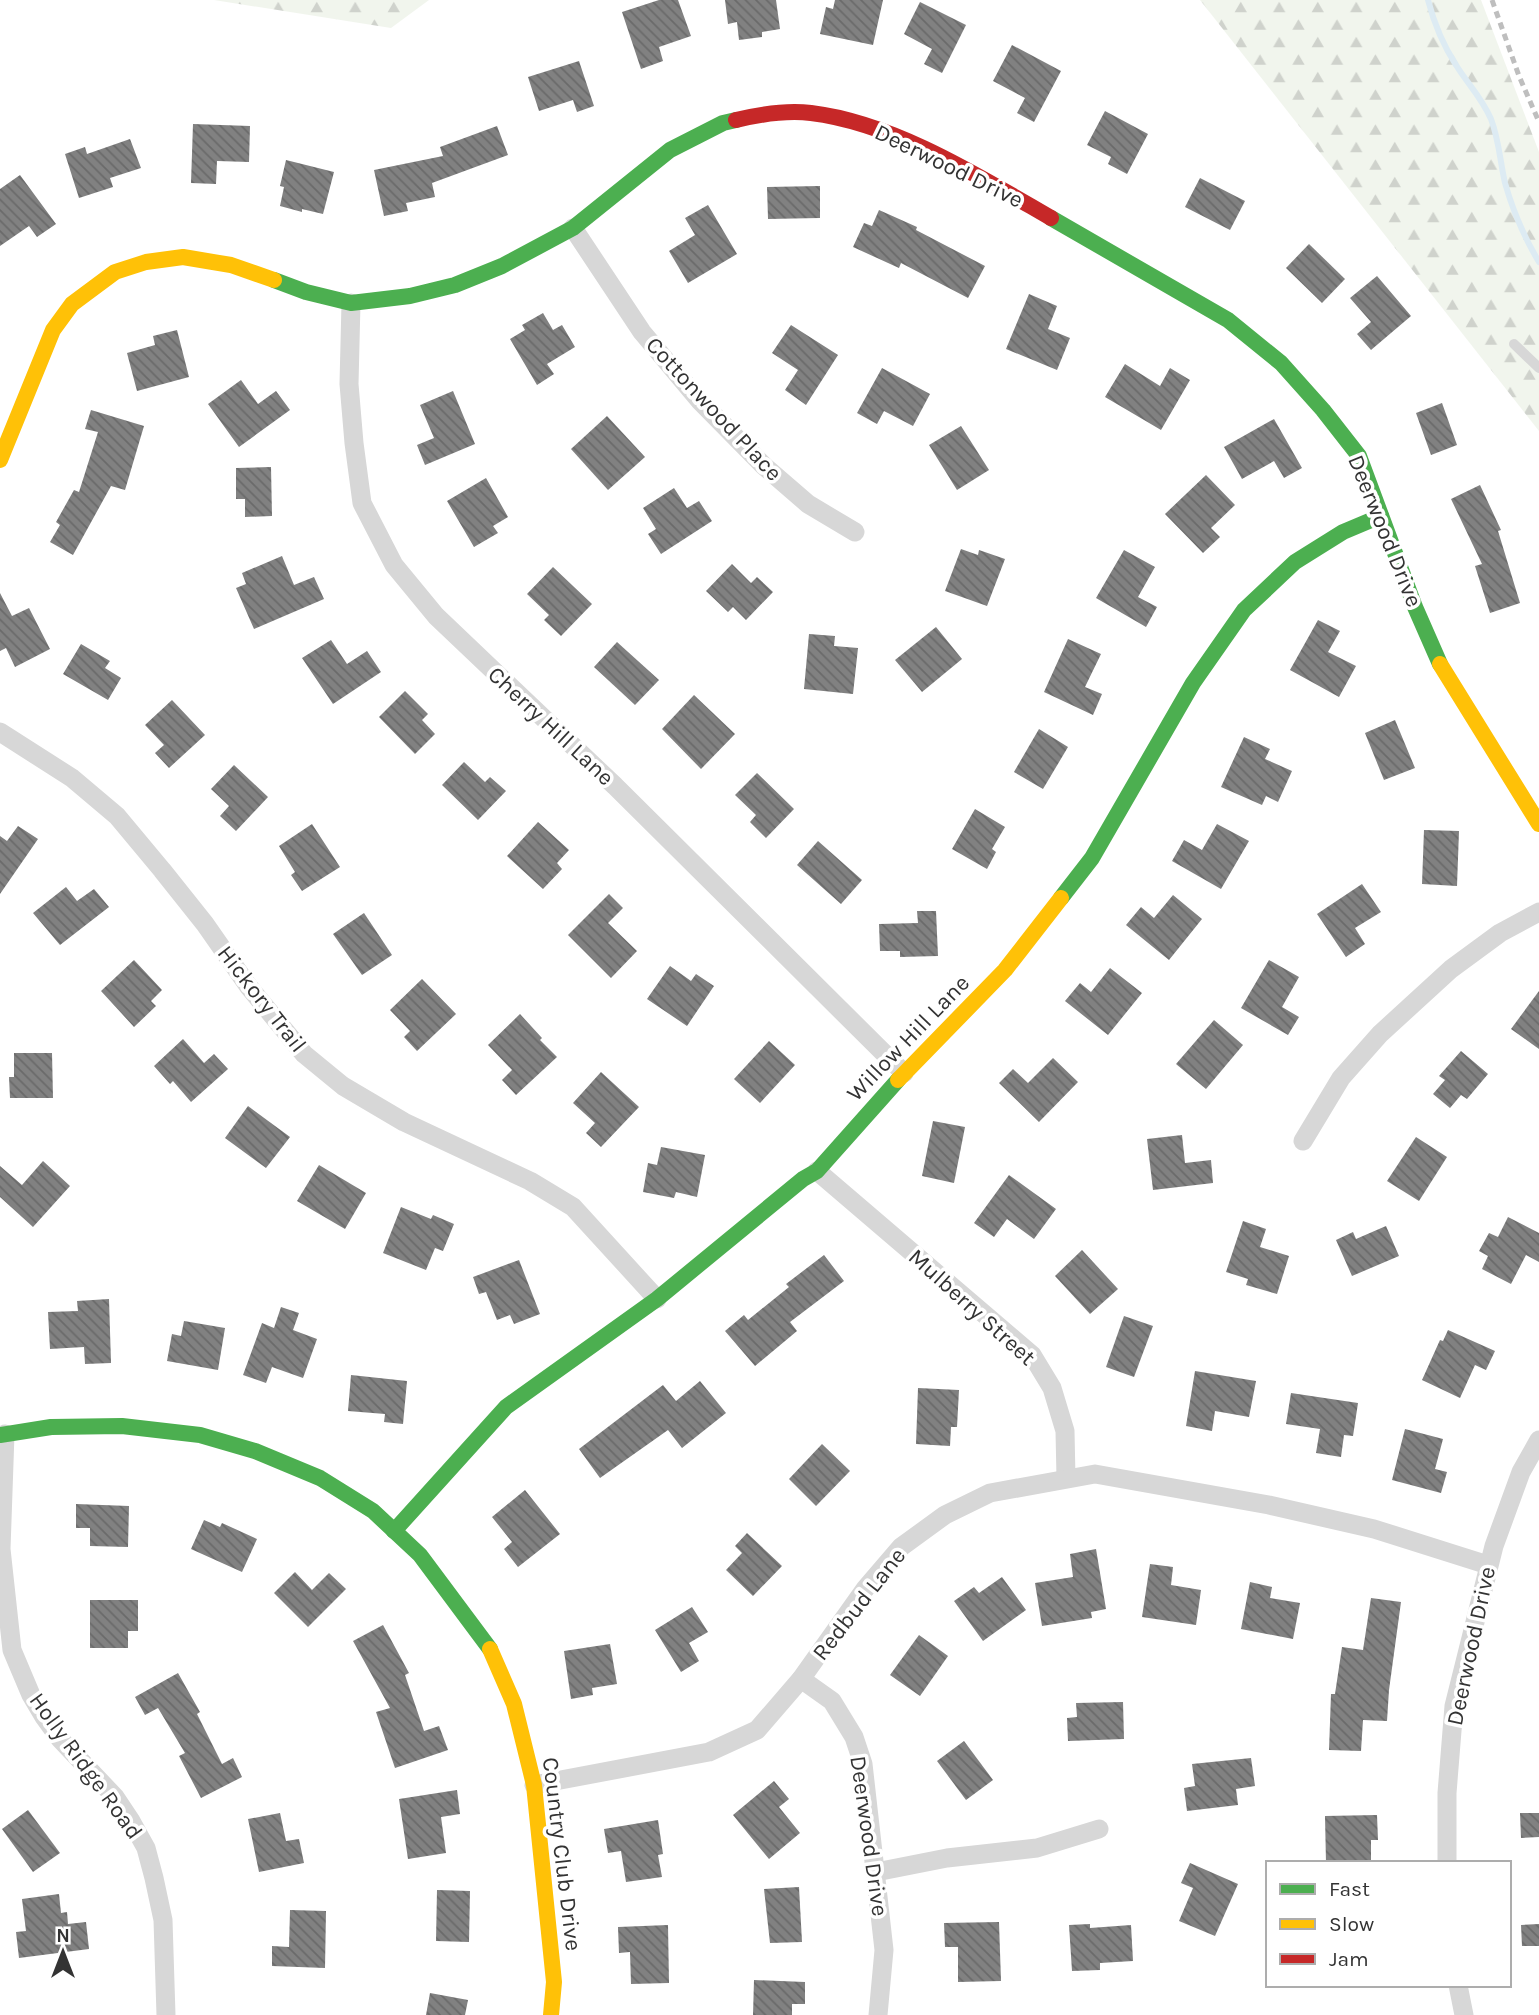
<svg xmlns="http://www.w3.org/2000/svg" width="1539" height="2015" viewBox="0 0 1539 2015" font-family="Karla,sans-serif">
	<style>
		.forest { fill: url(#forest-firs) }
		.lines { fill: none; stroke-linecap: round; stroke-linejoin: round }
		.stream { stroke: #ddebf3; stroke-width: 6 }
		.building { fill: url(#building-back-hatch) }
		.lane { stroke: #d7d7d7; stroke-width: 10 }
		.street { stroke: #d7d7d7; stroke-width: 19 }
		.fast { stroke: #4caf50; stroke-width: 16 }
		.slow { stroke: #ffc107; stroke-width: 16 }
		.jam { stroke: #c62828; stroke-width: 16 }
		.rail { stroke: #bebebe; stroke-width: 5; stroke-dasharray: 7 5; stroke-linecap: butt }
		.labels { text-anchor: middle; dominant-baseline: central; stroke-width: 7; stroke-linejoin: round; paint-order: stroke }
		.street-label { font-size: 23px; fill: #333; stroke: #fff }
	</style>
	<defs>
		<pattern id="forest-firs" width="22" height="20" patternUnits="userSpaceOnUse" patternTransform="scale(1.75)"><rect width="22" height="20" fill="#f1f5ed"/><path d="M5 1l3.5 6h-7zM16 11l3.5 6h-7z" fill="#cfd2cc"/></pattern>
		<pattern id="building-back-hatch" width="6" height="6" patternUnits="userSpaceOnUse" patternTransform="scale(1.75)"><rect width="6" height="6" fill="#818181"/><path d="M-1 5l2 2M0 0l6 6M5-1l2 2" fill="none" stroke="#6a6a6a"/></pattern>
	</defs>
	<rect width="100%" height="100%" fill="#fff"/>
	<!-- forest -->
	<g class="forest">
		<path d="M214 0H429L391 28Z"/>
		<path d="M1200 0H1481L1539 152V431Z"/>
	</g>
	<g class="lines">
		<!-- stream -->
		<path class="stream" d="M1428 0C1434 23 1443 45 1456 65 1467 83 1482 98 1491 119 1499 140 1500 161 1505 183 1513 211 1524 237 1539 262"/>
	</g>
	<!-- building -->
	<g class="building">
		<path d="M659 0H678L691 36 659 47 663 61 641 69 622 12Z"/>
		<path d="M725 0H776L780 29 762 32V37L739 40 737 22 728 24Z"/>
		<path d="M835 0H883L873 45 820 34 826 7 833 9Z"/>
		<path d="M920 2 966 25 942 73 924 64 932 49 904 34Z"/>
		<path d="M1012 45 1061 71 1034 122 1017 113 1025 98 993 81Z"/>
		<path d="M579 61 594 106 577 112 573 100 539 111 528 77Z"/>
		<path d="M1105 111 1148 134 1127 174 1108 164 1111 157 1087 145Z"/>
		<path d="M193 124 250 126 249 162 217 161 216 184 191 183Z"/>
		<path d="M497 126 508 155 432 183 435 197 406 203 408 211 384 216 374 170 443 156 440 147Z"/>
		<path d="M130 139 141 168 110 178 113 187 79 198 65 154 85 147 87 154Z"/>
		<path d="M286 160 334 172 323 214 302 209V212L280 206 284 187 280 186Z"/>
		<path d="M20 175 56 224 37 237 29 226 0 246V189Z"/>
		<path d="M1200 178 1245 201 1230 230 1185 207Z"/>
		<path d="M820 186V218L768 219 767 187Z"/>
		<path d="M708 205 737 254 688 283 669 251 695 235 685 218Z"/>
		<path d="M879 210 917 227 916 230 985 266 968 298 901 263 899 268 853 247 864 223 872 226Z"/>
		<path d="M1309 244 1345 279 1322 303 1286 268Z"/>
		<path d="M1377 276 1411 316 1371 350 1357 334 1371 322 1350 298Z"/>
		<path d="M1029 294 1057 306 1048 329 1070 338 1057 370 1006 349Z"/>
		<path d="M543 313 553 330 562 325 575 347 547 364 554 374 537 385 510 339 525 330 522 325Z"/>
		<path d="M791 325 838 355 806 405 785 390 798 370 772 353Z"/>
		<path d="M177 330 189 377 137 391 127 353 155 345 153 336Z"/>
		<path d="M1125 364 1160 386 1170 368 1190 380 1161 430 1105 397Z"/>
		<path d="M882 368 930 394 913 426 884 411 877 424 857 413Z"/>
		<path d="M241 380 258 404 276 391 290 410 239 447 208 404Z"/>
		<path d="M453 391 475 444 425 465 417 445 434 438 420 405Z"/>
		<path d="M1442 403 1457 445 1431 455 1416 413Z"/>
		<path d="M91 410 144 426 125 490 111 486 73 555 50 542 60 525 56 522 74 490 79 492 98 432 85 429Z"/>
		<path d="M607 416 645 457 608 490 571 449Z"/>
		<path d="M1274 419 1302 468 1284 478 1274 461 1242 479 1224 447Z"/>
		<path d="M961 426 989 470 957 490 929 445Z"/>
		<path d="M271 467 272 516 245 517V499H236V468Z"/>
		<path d="M1206 475 1235 505 1211 528 1220 537 1203 553 1165 514Z"/>
		<path d="M486 478 508 517 493 526 498 533 474 547 447 501Z"/>
		<path d="M1480 485 1501 530 1498 531 1520 603 1490 613 1475 566 1482 564 1451 499Z"/>
		<path d="M674 488 687 508 699 501 712 521 661 554 648 534 656 529 643 508Z"/>
		<path d="M961 549 978 555 979 550 1005 559 987 606 945 591Z"/>
		<path d="M1124 550 1155 567 1138 597 1157 607 1146 627 1096 598Z"/>
		<path d="M282 556 294 585 314 577 324 599 254 629 236 588 246 584 242 573Z"/>
		<path d="M732 564 751 583 757 577 773 592 746 620 733 607 728 612 706 591Z"/>
		<path d="M553 567 592 604 561 636 544 620 549 615 527 594Z"/>
		<path d="M0 593 12 616 29 608 50 649 15 667 6 648 0 651Z"/>
		<path d="M1318 620 1340 631 1328 652 1356 666 1339 697 1290 670Z"/>
		<path d="M936 627 962 659 922 692 895 660Z"/>
		<path d="M809 634 835 636 834 646 858 648 853 694 804 689Z"/>
		<path d="M1068 639 1101 654 1085 687 1102 694 1093 715 1044 692Z"/>
		<path d="M331 640 347 664 367 651 381 672 333 704 302 658Z"/>
		<path d="M617 642 659 680 635 705 594 667Z"/>
		<path d="M81 644 110 661 105 668 121 678 108 700 63 674Z"/>
		<path d="M405 691 428 714 422 720 435 734 415 754 379 717Z"/>
		<path d="M694 695 735 734 701 769 662 729Z"/>
		<path d="M172 700 205 735 169 768 155 753 164 745 145 725Z"/>
		<path d="M1395 720 1415 768 1384 780 1365 733Z"/>
		<path d="M1039 729 1068 747 1043 789 1014 772Z"/>
		<path d="M1244 737 1270 749 1265 759 1292 771 1278 802 1266 796 1262 805 1221 787Z"/>
		<path d="M464 762 485 782 490 777 506 791 478 820 442 785Z"/>
		<path d="M234 765 268 797 236 831 220 816 229 806 211 789Z"/>
		<path d="M757 773 794 809 766 838 750 822 756 815 735 795Z"/>
		<path d="M975 809 1005 827 992 849 996 852 987 869 952 849Z"/>
		<path d="M538 822 569 850 557 863 562 869 543 889 507 856Z"/>
		<path d="M312 824 340 867 302 891 291 875 295 872 279 846Z"/>
		<path d="M1217 824 1249 841 1221 889 1172 861 1184 840 1202 850Z"/>
		<path d="M18 826 38 839 0 894V836L7 841Z"/>
		<path d="M1424 830 1459 831 1457 886 1422 884Z"/>
		<path d="M818 841 862 880 841 904 797 865Z"/>
		<path d="M1362 884 1381 912 1355 928 1365 944 1346 957 1317 914Z"/>
		<path d="M66 887 77 901 94 889 109 907 60 945 33 913Z"/>
		<path d="M609 894 623 908 608 923 637 951 611 978 568 935Z"/>
		<path d="M1173 895 1202 919 1169 960 1126 925 1141 907 1154 918Z"/>
		<path d="M917 911H936L938 956 900 957V951H880L879 924 918 923Z"/>
		<path d="M364 913 392 955 362 975 333 934Z"/>
		<path d="M134 960 162 990 151 1001 156 1006 134 1027 101 991Z"/>
		<path d="M1269 960 1299 977 1282 1007 1299 1017 1288 1035 1241 1008Z"/>
		<path d="M670 966 691 981 696 974 714 986 687 1026 647 999Z"/>
		<path d="M1110 968 1142 993 1108 1035 1065 1001 1080 983 1091 992Z"/>
		<path d="M422 979 456 1014 417 1051 404 1037 410 1031 390 1010Z"/>
		<path d="M1539 991V1049L1511 1029Z"/>
		<path d="M520 1014 542 1038 540 1040 557 1057 516 1095 502 1080 512 1070 488 1045Z"/>
		<path d="M1214 1020 1243 1045 1206 1089 1176 1064Z"/>
		<path d="M183 1039 204 1063 214 1054 228 1069 191 1102 173 1081 170 1084 154 1066Z"/>
		<path d="M769 1041 795 1065 760 1103 734 1079Z"/>
		<path d="M1461 1051 1488 1074 1467 1099 1461 1095 1450 1108 1433 1094 1445 1080 1439 1076Z"/>
		<path d="M14 1053H52L53 1098H10L9 1077H14Z"/>
		<path d="M1053 1058 1078 1082 1039 1122 999 1083 1013 1069 1028 1083Z"/>
		<path d="M601 1072 639 1107 601 1147 586 1133 595 1123 573 1103Z"/>
		<path d="M248 1106 290 1137 266 1168 225 1138Z"/>
		<path d="M933 1121 965 1127 954 1183 922 1176Z"/>
		<path d="M1182 1135 1185 1163 1211 1160 1213 1183 1153 1190 1147 1139Z"/>
		<path d="M1416 1137 1447 1157 1419 1201 1387 1181Z"/>
		<path d="M661 1147 705 1155 697 1197 676 1192 674 1198 643 1192 648 1163 657 1165Z"/>
		<path d="M43 1161 70 1186 33 1227 0 1197V1166L22 1185Z"/>
		<path d="M319 1165 366 1193 345 1229 297 1201Z"/>
		<path d="M1009 1175 1056 1209 1034 1239 1007 1219 994 1237 974 1223Z"/>
		<path d="M401 1207 431 1219 433 1215 454 1224 443 1251 435 1248 426 1270 383 1253Z"/>
		<path d="M1508 1217 1539 1233V1262L1526 1255 1511 1284 1482 1269 1488 1256 1479 1251 1489 1233 1498 1237Z"/>
		<path d="M1243 1221 1266 1229 1260 1247 1289 1256 1277 1294 1246 1285 1248 1279 1226 1272Z"/>
		<path d="M1386 1226 1399 1256 1352 1276 1336 1240 1353 1232 1356 1239Z"/>
		<path d="M1082 1250 1118 1289 1090 1314 1055 1276Z"/>
		<path d="M824 1255 844 1281 790 1322 797 1331 755 1366 725 1331 744 1315 748 1320 789 1287 786 1284Z"/>
		<path d="M519 1260 540 1314 514 1324 510 1315 497 1320 486 1292 479 1294 473 1277Z"/>
		<path d="M109 1299 111 1363 85 1364 84 1347 50 1349 48 1312 78 1311 77 1301Z"/>
		<path d="M281 1307 299 1313 293 1330 317 1339 303 1378 272 1367 266 1383 243 1375 262 1323 274 1328Z"/>
		<path d="M1124 1316 1153 1326 1134 1377 1106 1367Z"/>
		<path d="M184 1321 225 1328 218 1370 167 1361 172 1334 181 1336Z"/>
		<path d="M1448 1330 1495 1351 1486 1370 1475 1365 1460 1398 1422 1380 1440 1340 1443 1341Z"/>
		<path d="M1195 1371 1256 1381 1249 1417 1215 1411 1212 1431 1186 1426Z"/>
		<path d="M351 1375 407 1381 403 1424 384 1422 385 1414 348 1411Z"/>
		<path d="M700 1381 726 1413 682 1448 668 1430 600 1478 579 1449 663 1385 676 1401Z"/>
		<path d="M918 1388 959 1390 957 1427H951L950 1446 916 1444Z"/>
		<path d="M1291 1393 1358 1403 1353 1436 1344 1435 1341 1457 1316 1453 1320 1429 1286 1424Z"/>
		<path d="M1405 1429 1443 1439 1435 1469 1447 1472 1441 1493 1392 1480Z"/>
		<path d="M822 1444 850 1471 816 1506 789 1479Z"/>
		<path d="M525 1490 560 1534 518 1567 504 1549 512 1542 492 1517Z"/>
		<path d="M76 1504 129 1506 128 1547 90 1546V1528H76Z"/>
		<path d="M204 1520 220 1527 222 1523 257 1539 242 1572 191 1549Z"/>
		<path d="M747 1533 782 1566 753 1596 726 1570 742 1553 735 1546Z"/>
		<path d="M1096 1549 1106 1609 1091 1612 1092 1618 1042 1626 1035 1583 1073 1577 1070 1554Z"/>
		<path d="M1150 1564 1173 1567 1171 1585 1201 1590 1196 1625 1142 1617Z"/>
		<path d="M295 1572 312 1590 329 1573 346 1589 308 1627 274 1593Z"/>
		<path d="M1002 1577 1026 1610 983 1641 954 1601 974 1587 979 1593Z"/>
		<path d="M1250 1582 1272 1587 1270 1598 1300 1603 1293 1639 1241 1629Z"/>
		<path d="M1371 1598 1401 1602 1389 1690 1387 1721 1363 1720 1361 1751 1329 1750 1331 1694H1335L1342 1647 1363 1650Z"/>
		<path d="M90 1600H138V1631H128V1648H90Z"/>
		<path d="M692 1607 708 1632 689 1643 699 1661 681 1672 655 1630Z"/>
		<path d="M383 1625 409 1673 405 1675 424 1731 439 1726 448 1750 395 1768 376 1712 390 1708 353 1641Z"/>
		<path d="M919 1635 948 1656 920 1696 890 1675Z"/>
		<path d="M610 1644 617 1684 592 1688 593 1695 571 1699 564 1651Z"/>
		<path d="M178 1673 200 1712 197 1714 222 1764 233 1758 242 1777 201 1798 179 1756 185 1753 158 1708 145 1715 135 1697Z"/>
		<path d="M1123 1702 1124 1739 1068 1741 1067 1718 1077 1717 1076 1703Z"/>
		<path d="M964 1741 993 1780 966 1800 937 1761Z"/>
		<path d="M1251 1758 1255 1786 1236 1789 1238 1805 1187 1811 1184 1788 1195 1786 1192 1764Z"/>
		<path d="M774 1781 789 1799 779 1807 800 1833 769 1859 733 1815Z"/>
		<path d="M457 1790 460 1814 441 1817 446 1853 408 1859 399 1799Z"/>
		<path d="M28 1810 60 1853 33 1872 2 1829Z"/>
		<path d="M280 1813 286 1841 299 1839 304 1863 259 1872 248 1819Z"/>
		<path d="M1520 1813H1539V1837L1521 1838Z"/>
		<path d="M1377 1815 1378 1840H1371V1863H1326L1325 1816Z"/>
		<path d="M658 1820 663 1854 658 1855 662 1877 626 1882 621 1851 608 1853 604 1829Z"/>
		<path d="M1190 1863 1238 1884 1215 1936 1179 1921 1193 1888 1181 1883Z"/>
		<path d="M799 1887 802 1942 770 1943 764 1889Z"/>
		<path d="M437 1890 470 1891 469 1942 436 1941Z"/>
		<path d="M59 1894 61 1913 67 1912 68 1924 86 1922 89 1949 19 1958 16 1932 26 1931 22 1899Z"/>
		<path d="M290 1910 326 1911 325 1968 272 1966V1946L289 1947Z"/>
		<path d="M999 1922 1001 1981 958 1982V1947H945L944 1923Z"/>
		<path d="M1090 1924V1928L1131 1925 1133 1961 1100 1963V1970L1072 1971 1069 1925Z"/>
		<path d="M1539 1924V1946H1522L1521 1925Z"/>
		<path d="M668 1925 669 1983 631 1984 630 1952 619 1953 618 1927Z"/>
		<path d="M754 1980 805 1982V2004H792V2015H753Z"/>
		<path d="M430 1993 468 2000 465 2015H426Z"/>
	</g>
	<g class="lines">
		<!-- lane -->
		<path class="lane" d="M1514 344 1539 368"/>
		<!-- street -->
		<g class="street">
			<path d="M573 228 642 332 699 400 764 466 808 504 855 532"/>
			<path d="M351 303 349 384 354 443 362 503 394 565 436 616 615 786 904 1073"/>
			<path d="M0 732 72 778 117 816 162 870 205 924 249 987 304 1054 343 1086 404 1122 530 1181 573 1207 657 1299"/>
			<path d="M1303 1141 1341 1078 1380 1034 1451 969 1500 933 1539 912"/>
			<path d="M817 1171 1032 1355 1052 1388 1065 1431 1066 1478"/>
			<path d="M5 1434 1 1549 12 1650 31 1695 44 1717 60 1739 115 1797 131 1821 146 1848 154 1878 163 1920 166 2015"/>
			<path d="M801 1679 832 1701 854 1737 863 1764 884 1950 878 2015"/>
			<path d="M534 1785 709 1752 757 1730 801 1679 865 1589 901 1547 945 1515 990 1493 1095 1474 1269 1505 1374 1529 1488 1565"/>
			<path d="M1447 1863V1793L1454 1706 1494 1546 1521 1472 1539 1440"/>
			<path d="M876 1872 947 1858 1037 1848 1099 1829"/>
			<path d="M1458 1985 1464 2015"/>
		</g>
		<!-- fast -->
		<g class="fast">
			<path d="M1051 218 1228 320 1281 363 1323 410 1359 456 1415 607 1440 664"/>
			<path d="M274 280 306 292 351 303 410 296 455 285 502 266 573 228 670 150 723 123 736 120"/>
			<path d="M1061 898 1092 858 1193 683 1244 610 1295 562 1343 532 1381 516"/>
			<path d="M0 1435 51 1427 122 1426 200 1435 255 1451 320 1478 373 1511 420 1555 490 1649"/>
			<path d="M394 1531 506 1407 657 1299 803 1179 817 1171 898 1080"/>
		</g>
		<!-- slow -->
		<g class="slow">
			<path d="M0 460 53 330 72 304 115 272 146 262 183 257 231 265 274 280"/>
			<path d="M1440 664 1539 824"/>
			<path d="M898 1080 1005 970 1061 898"/>
			<path d="M490 1649 514 1704 534 1785 554 1982 551 2015"/>
		</g>
		<!-- jam -->
		<path class="jam" d="M736 120C761 114 786 110 811 113 894 123 980 177 1051 218"/>
		<!-- rail -->
		<path class="rail" d="M1492 0 1519 76 1539 122"/>
	</g>
	<g class="labels">
		<!-- street labels -->
		<g class="street-label">
			<text transform="translate(949 166) rotate(26)">Deerwood Drive</text>
			<text transform="translate(714 409) rotate(47)">Cottonwood Place</text>
			<text transform="translate(1385 531) rotate(68)">Deerwood Drive</text>
			<text transform="translate(551 726) rotate(43)">Cherry Hill Lane</text>
			<text transform="translate(262 999) rotate(52)">Hickory Trail</text>
			<text transform="translate(908 1038) rotate(-46)">Willow Hill Lane</text>
			<text transform="translate(972 1307) rotate(42)">Mulberry Street</text>
			<text transform="translate(859 1604) rotate(-52)">Redbud Lane</text>
			<text transform="translate(1471 1646) rotate(-78)">Deerwood Drive</text>
			<text transform="translate(86 1766) rotate(54)">Holly Ridge Road</text>
			<text transform="translate(869 1836) rotate(82)">Deerwood Drive</text>
			<text transform="translate(562 1854) rotate(83)">Country Club Drive</text>
		</g>
	</g>
	<!-- legend -->
	<rect x="1266" y="1861" width="245" height="126" fill="#ffffff" stroke="#adadad" stroke-width="2"/>
	<rect x="1280" y="1884" width="35" height="10" fill="#4caf50" stroke="#adadad" stroke-width="2"/>
	<text x="1329" y="1896" font-size="21" fill="#333333">Fast</text>
	<rect x="1280" y="1919" width="35" height="10" fill="#ffc107" stroke="#adadad" stroke-width="2"/>
	<text x="1329" y="1931" font-size="21" fill="#333333">Slow</text>
	<rect x="1280" y="1954" width="35" height="10" fill="#c62828" stroke="#adadad" stroke-width="2"/>
	<text x="1329" y="1966" font-size="21" fill="#333333">Jam</text>
	<!-- north arrow -->
	<g transform="translate(63 1952)" stroke="#ffffff" stroke-width="5" paint-order="stroke">
	<path d="M0-5L12 26L0 18L-12 26Z" fill="#333333"/>
	<text y="-10" font-size="19" font-weight="bold" text-anchor="middle" fill="#333333">N</text>
	</g>
</svg>
